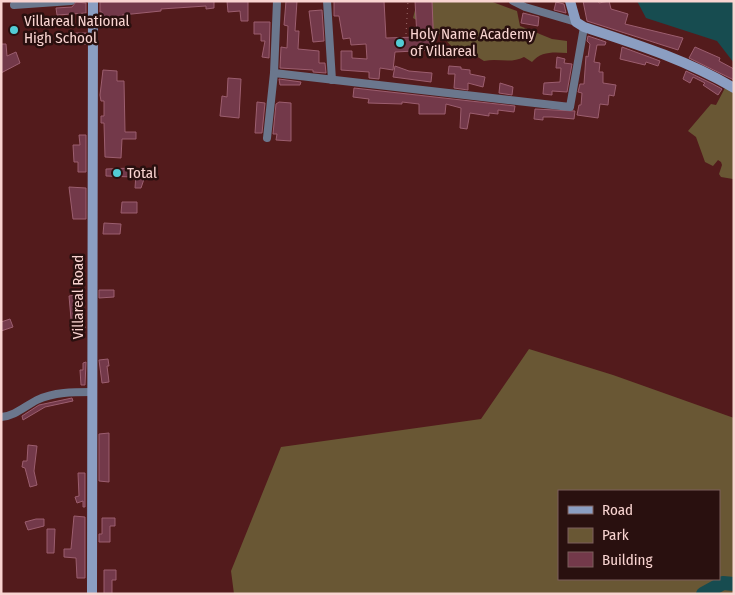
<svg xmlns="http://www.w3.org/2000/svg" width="735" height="595" viewBox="0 0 735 595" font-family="'Fira Sans Condensed',sans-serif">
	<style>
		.green { fill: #695734; fill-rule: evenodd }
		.water { fill: #174c50 }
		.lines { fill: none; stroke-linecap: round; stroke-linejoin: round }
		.river { stroke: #174c50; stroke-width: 14 }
		.building { fill: #73394a; stroke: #9c5e6f }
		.path { stroke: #9e6f6e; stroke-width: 1; stroke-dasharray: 1 4; stroke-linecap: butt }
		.street { stroke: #6b778d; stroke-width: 8 }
		.secondary { stroke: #8b9ec2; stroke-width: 10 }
		.poi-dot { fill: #52ccd5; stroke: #29100f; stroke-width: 2 }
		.labels { text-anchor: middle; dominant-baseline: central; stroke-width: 5; stroke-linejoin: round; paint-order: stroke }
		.poi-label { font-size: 15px; fill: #f9d4d1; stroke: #29100f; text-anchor: start }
		.street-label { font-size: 15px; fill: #f9d4d1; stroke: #29100f }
	</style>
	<rect width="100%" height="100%" fill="#531b1c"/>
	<!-- green -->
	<g class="green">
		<path d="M422 1H490L517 11 520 26 552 39 567 41V53C554 52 541 51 532 62L524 57C511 64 499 58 484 61L473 54 454 49 440 34 413 18 415 10Z"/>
		<path d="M726 86 734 90 733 179 721 177 719 174 722 165 721 162 718 160 713 166 705 162 696 137 688 131 711 104 716 105Z"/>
		<path d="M529 349 613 375 734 418V594H234L231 571 281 447 481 419ZM559 491H719V579H559Z"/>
	</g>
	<!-- water -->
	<path class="water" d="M637 1H734V63L717 41 646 18Z"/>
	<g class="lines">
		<!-- river -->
		<path class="river" d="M703 594 723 583 734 584"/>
	</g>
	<!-- building -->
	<g class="building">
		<path d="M214 1V8L206 9V6L161 9V11L122 15V20L111 22H102V12H100V2Z"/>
		<path d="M227 1H248V21H241L240 11 228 12Z"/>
		<path d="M286 1H297L295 31H299L298 49 319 51V63H325L326 73 313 72V70L280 68 281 47 287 48 288 26 284 25Z"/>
		<path d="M334 1H384L386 38 417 37 415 1H432L434 50 395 52 393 70 380 68 379 79 369 78V72L341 70V51H352V58L367 59 366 44 351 45 350 38 343 39 339 16H334Z"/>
		<path d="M583 1H598L599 3 609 1 611 9 628 14 625 24 683 38 678 50 587 21Z"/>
		<path d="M76 2 86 3V13L57 15 56 8 72 7Z"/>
		<path d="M556 2 564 4 566 13 554 10Z"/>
		<path d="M322 10 324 41 313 42 309 11Z"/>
		<path d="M523 13 539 17 538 26 521 23Z"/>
		<path d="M254 22H270L269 58 262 57 265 41H261V34H254Z"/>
		<rect x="76" y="33" width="10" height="11"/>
		<path d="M588 36 606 42 605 45H597L594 62 600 63 599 72H603V83L616 85 614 96 609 95 608 105 600 104 598 118 577 115 579 105H581L582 93 578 92 580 84H584L586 56 588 57 590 44 587 41Z"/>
		<path d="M1 44H6L7 56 16 52 20 63 1 73Z"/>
		<path d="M622 47 660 61 658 66 646 62 645 65 620 59Z"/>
		<path d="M695 47 720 58 719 61 734 69V80L689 58Z"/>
		<path d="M557 57 565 59 564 63 572 64 567 92 552 91V95L543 94 544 83 560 82 561 68H556Z"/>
		<path d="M395 66 409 71 432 73 431 82 393 77Z"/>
		<path d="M449 66 461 67V69L470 70V74L485 77 483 87 468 83V90L454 88 455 74H448Z"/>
		<path d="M103 70 117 71V81H124L125 132H136V139H122L121 158 105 157 104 123H101V116H104V101H101L100 95Z"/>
		<path d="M686 71 713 84 722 89 718 95 703 85 705 83 693 77 690 83 683 79Z"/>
		<path d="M228 78 241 79 239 118 220 116 222 96 227 97Z"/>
		<path d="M279 79 301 82 300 85H280Z"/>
		<path d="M500 83 513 87 512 95 499 93Z"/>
		<path d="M354 88 515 106 514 112 498 110V114L489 113V116L470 113 467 129 460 128 461 108 446 104 445 114H419V104L402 102V104L368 103 369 99 353 97Z"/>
		<path d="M257 102 265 103 262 133H255Z"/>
		<path d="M279 102 291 103V141L276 140 277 134H273L276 104Z"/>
		<path d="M535 109 575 111 574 119 552 117H543V120L534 119Z"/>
		<path d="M79 135H86V172H78V162H74L73 145H80Z"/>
		<path d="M133 168V177L106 176V169Z"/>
		<path d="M136 174 145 176 141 188H135Z"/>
		<path d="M69 187 86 188V219H73Z"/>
		<path d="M122 202H137V213H121Z"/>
		<path d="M104 223 121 224 120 234H103Z"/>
		<path d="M99 290H114V297L99 298Z"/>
		<path d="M75 295 78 315 82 314 85 328 72 330 69 296Z"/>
		<path d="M10 319 13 327 1 331V322Z"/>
		<path d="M108 359 109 366H107L109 382 102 383 99 360Z"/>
		<path d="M86 362 85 385H81L80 370H83V363Z"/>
		<path d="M72 398 73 401 45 407 23 420 22 416 39 405Z"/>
		<path d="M109 433V482L99 481V434Z"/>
		<path d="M28 445 37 446 34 471 37 485 30 487 25 468 22 467 23 461H27Z"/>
		<path d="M78 473H85V507H83V501L77 503 75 497 79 496Z"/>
		<path d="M74 516 85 517V578H77L76 558 64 557V549H71Z"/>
		<path d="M102 518H115V526H110V542H99V534H102Z"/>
		<path d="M36 519H44V526L28 530 25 522Z"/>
		<path d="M47 529H55L54 553H47Z"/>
		<path d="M104 570H116V580H112V594H104Z"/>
	</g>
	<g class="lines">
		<!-- path -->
		<path class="path" d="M406 34 408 1"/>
		<!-- street -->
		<g class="street">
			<path d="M327 1 332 80"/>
			<path d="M513 1 525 7 576 22"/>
			<path d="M14 5 71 1"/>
			<path d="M274 73 570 107 584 27"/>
			<path d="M267 138 274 73 277 1"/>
			<path d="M1 417C15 416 25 406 37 400 54 392 73 392 92 392"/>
		</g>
		<!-- secondary -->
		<g class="secondary">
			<path d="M570 1 576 22 584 27C636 44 687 60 734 88"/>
			<path d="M92 594 93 1"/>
		</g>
	</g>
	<!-- markers -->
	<g class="poi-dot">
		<circle cx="14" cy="30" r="5"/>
		<circle cx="400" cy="43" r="5"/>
		<circle cx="117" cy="173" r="5"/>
	</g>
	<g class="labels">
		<!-- poi labels -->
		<g class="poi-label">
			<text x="24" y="21">Villareal National<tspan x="24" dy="17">High School</tspan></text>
			<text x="410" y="34">Holy Name Academy<tspan x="410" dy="17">of Villareal</tspan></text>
			<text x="127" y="173">Total</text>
		</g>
		<!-- street labels -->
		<g class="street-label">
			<text transform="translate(78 297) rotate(-90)">Villareal Road</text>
		</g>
	</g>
	<!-- border -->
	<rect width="735" height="595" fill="none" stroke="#f9d4d1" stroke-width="5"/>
	<!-- legend -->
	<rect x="558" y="490" width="162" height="90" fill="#29100f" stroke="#7c5e5d"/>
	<rect x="568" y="506" width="25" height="8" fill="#8b9ec2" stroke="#7c5e5d"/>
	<text x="602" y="515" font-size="15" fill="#f9d4d1">Road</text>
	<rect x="568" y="528" width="25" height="15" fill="#695734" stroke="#7c5e5d"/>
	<text x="602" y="540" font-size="15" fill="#f9d4d1">Park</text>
	<rect x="568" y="552" width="25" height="15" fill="#73394a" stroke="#7c5e5d"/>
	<text x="602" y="565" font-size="15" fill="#f9d4d1">Building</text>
</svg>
